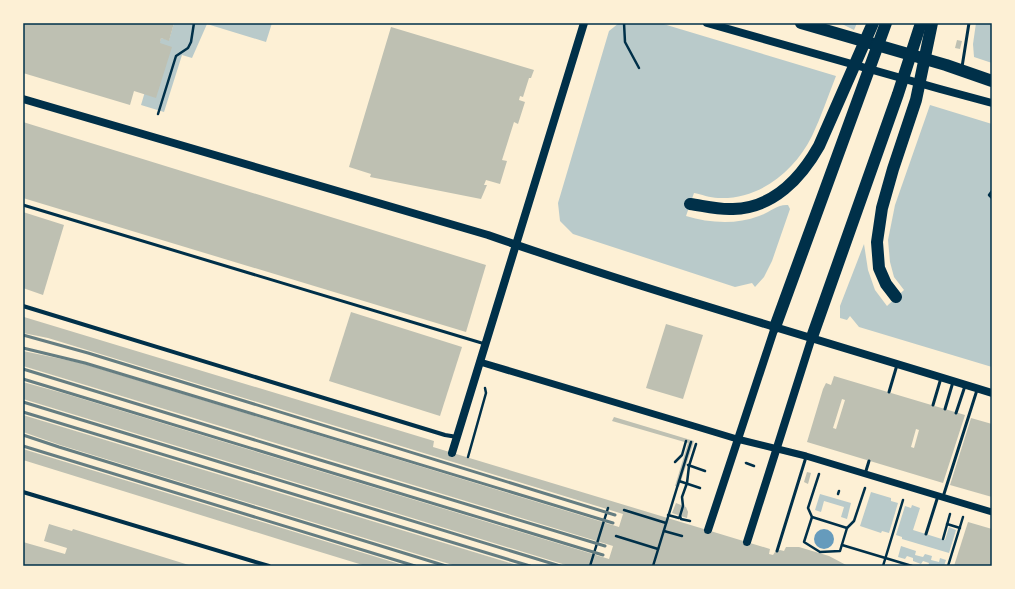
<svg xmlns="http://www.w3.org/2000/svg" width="1015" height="589" viewBox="0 0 1015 589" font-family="'Fira Sans Condensed',sans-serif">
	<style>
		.green { fill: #b9caca }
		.water { fill: #669bbc }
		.building { fill: #bec0b2; fill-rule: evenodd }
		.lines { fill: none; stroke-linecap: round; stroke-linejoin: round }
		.path { stroke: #003049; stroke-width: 2.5 }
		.service { stroke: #003049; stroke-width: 3 }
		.minor { stroke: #003049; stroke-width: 4 }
		.tertiary { stroke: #003049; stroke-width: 7 }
		.secondary { stroke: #003049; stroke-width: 8 }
		.motorway { stroke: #003049; stroke-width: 12 }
		.rail { stroke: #657d81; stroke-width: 3 }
		.neatline { fill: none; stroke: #003049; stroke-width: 1.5 }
	</style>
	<rect width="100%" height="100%" fill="#fdf0d5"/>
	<!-- green -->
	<g class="green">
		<path d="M174 23H272L266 42 207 24 192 58 182 55 164 112 141 105 161 38 169 40Z"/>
		<path d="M619 23H660L836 76C828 96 821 117 812 136 794 172 759 200 718 198 710 198 701 194 694 193L686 216C709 223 736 225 759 216 769 213 777 204 788 205L790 209 772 261 764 277 755 287 752 283 735 287 573 234 560 221 558 203 609 31Z"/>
		<path d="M840 23H857L854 30Z"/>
		<path d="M976 23H992V63L974 57 973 44Z"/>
		<path d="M930 105 992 124V367L859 327 850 316 847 320 840 318V306L864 244 868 270 875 290 887 306 904 290 894 277 890 262 888 240 895 205Z"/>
		<path d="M871 492 891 498V501L898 503 889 533 882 531 881 533 860 526Z"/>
		<path d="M820 494 851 503 847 519 841 517 844 507 824 501 821 512 815 510Z"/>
		<path d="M912 505 920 508 913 530 945 540 949 527 956 530 949 553 902 539V537L896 535 905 506 911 508Z"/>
		<path d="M901 546 916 551 915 555 923 557 925 554 932 556 931 560 939 562 940 558 946 560 944 566H928L929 563 923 561 921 564 913 561V558L907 556 905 559 898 557Z"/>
	</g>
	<!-- water -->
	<circle class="water" cx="824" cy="539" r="10"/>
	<!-- building -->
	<g class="building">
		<path d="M23 23H174L169 41 161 38 160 43 172 47 156 98 134 91 130 105 23 73Z"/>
		<path d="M391 27 534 70 531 78H529L523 97 520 96 519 100 525 102 518 124 514 122 502 160 507 161 500 184 486 180 484 185H487L481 199 370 177 371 174 349 167Z"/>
		<path d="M957 40 962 41 960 49 955 48Z"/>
		<path d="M23 122 486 265 466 332 23 198Z"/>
		<path d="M23 212 64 225 43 295 23 288Z"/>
		<path d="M351 312 462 347 440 416 329 381Z"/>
		<path d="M24 317 434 441 433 447 770 549 769 554 773 555 775 552 780 550 784 551 786 547H799L829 556 848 566H569L23 399V382L66 394 609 559 613 546 23 366V351L81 363 619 527 623 514 48 338 23 333Z"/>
		<path d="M666 324 703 335 683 399 646 388Z"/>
		<path d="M834 376 965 415 943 483 807 442 823 389 826 383 831 385ZM842 399 845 400 836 429 833 428ZM916 429 919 430 914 448 911 447Z"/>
		<path d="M23 415 520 566H456L60 445 23 432Z"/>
		<path d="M614 417 694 441 679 487 675 486 688 443 612 421Z"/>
		<path d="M971 418 992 424V497L950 485Z"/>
		<path d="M23 449 406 566H366L294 544 23 460Z"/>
		<path d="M807 472 811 473 808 484 804 482Z"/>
		<path d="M676 503 686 507 688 512 687 518 672 513Z"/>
		<path d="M968 522 992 529V566H954Z"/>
		<path d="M49 524 72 531 73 529 192 566H23V542L65 554 67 548 44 541Z"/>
	</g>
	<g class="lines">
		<!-- path -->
		<g class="path">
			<path d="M624 23 625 42 639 68"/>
			<path d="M158 114 176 56 188 48 191 42 194 23"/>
			<path d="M992 191 989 195 992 198"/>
			<path d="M468 457 486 393 485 388"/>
			<path d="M675 462 682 455 686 441"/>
			<path d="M746 463 754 466"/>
			<path d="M688 465 705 471"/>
			<path d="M819 474 808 508 812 517 847 528 854 521 865 488"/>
			<path d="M679 481 700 488"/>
			<path d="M838 494 839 491"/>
			<path d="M624 510 666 523"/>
			<path d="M668 515 679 518 680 516"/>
			<path d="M812 517 804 542 820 552 840 551 847 528"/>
			<path d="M690 521 681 519 680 516 683 506 682 497 687 483 689 466 696 444"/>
			<path d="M947 524 960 528"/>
			<path d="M664 531 682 536"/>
			<path d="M616 536 658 549"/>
			<path d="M943 539 950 514"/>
			<path d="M842 545 912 566"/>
			<path d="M590 566 608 508"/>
			<path d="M653 566 691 442"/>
			<path d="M883 566 903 500"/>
			<path d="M948 566 963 517"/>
		</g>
		<!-- service -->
		<g class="service">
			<path d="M962 67 969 23"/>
			<path d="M23 205 485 344"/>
			<path d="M889 392 897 365"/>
			<path d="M933 405 941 378"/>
			<path d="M945 409 953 382"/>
			<path d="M956 413 965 386"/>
			<path d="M865 474 869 461"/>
			<path d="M943 497 977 390"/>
			<path d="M926 534 938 496"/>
			<path d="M777 551 806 457"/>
		</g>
		<!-- minor -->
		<g class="minor">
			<path d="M23 306 445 435 457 437"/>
			<path d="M23 492 269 566"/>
		</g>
		<!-- tertiary -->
		<path class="tertiary" d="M480 362 694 426 737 439 806 456 992 512"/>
		<!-- secondary -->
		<g class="secondary">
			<path d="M707 23 940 89 992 103"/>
			<path d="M23 99 488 235C654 293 824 341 992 393"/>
			<path d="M452 453 584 23"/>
			<path d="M708 530 775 327"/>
			<path d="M747 542 812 337"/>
		</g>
		<!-- motorway -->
		<g class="motorway">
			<path d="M801 23 946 65 992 81"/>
			<path d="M690 204C704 206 719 210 733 209 773 208 801 178 819 146L873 23"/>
			<path d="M896 297 886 284 879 268 877 242 882 208 893 169 916 100 932 23"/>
			<path d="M775 327 886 23"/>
			<path d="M812 337 898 94 921 23"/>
		</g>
		<!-- rail -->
		<g class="rail">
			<path d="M23 335 88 353 615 515"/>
			<path d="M23 348 85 363 613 523"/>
			<path d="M23 369 320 460 605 546"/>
			<path d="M23 379 603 555"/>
			<path d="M23 402 560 566"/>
			<path d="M23 412 530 566"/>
			<path d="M23 435 59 447 446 566"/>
			<path d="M23 446 415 566"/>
		</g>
	</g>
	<!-- border -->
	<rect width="1015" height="589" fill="none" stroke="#fdf0d5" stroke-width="48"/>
	<rect x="24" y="24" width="967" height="541" class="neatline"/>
</svg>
